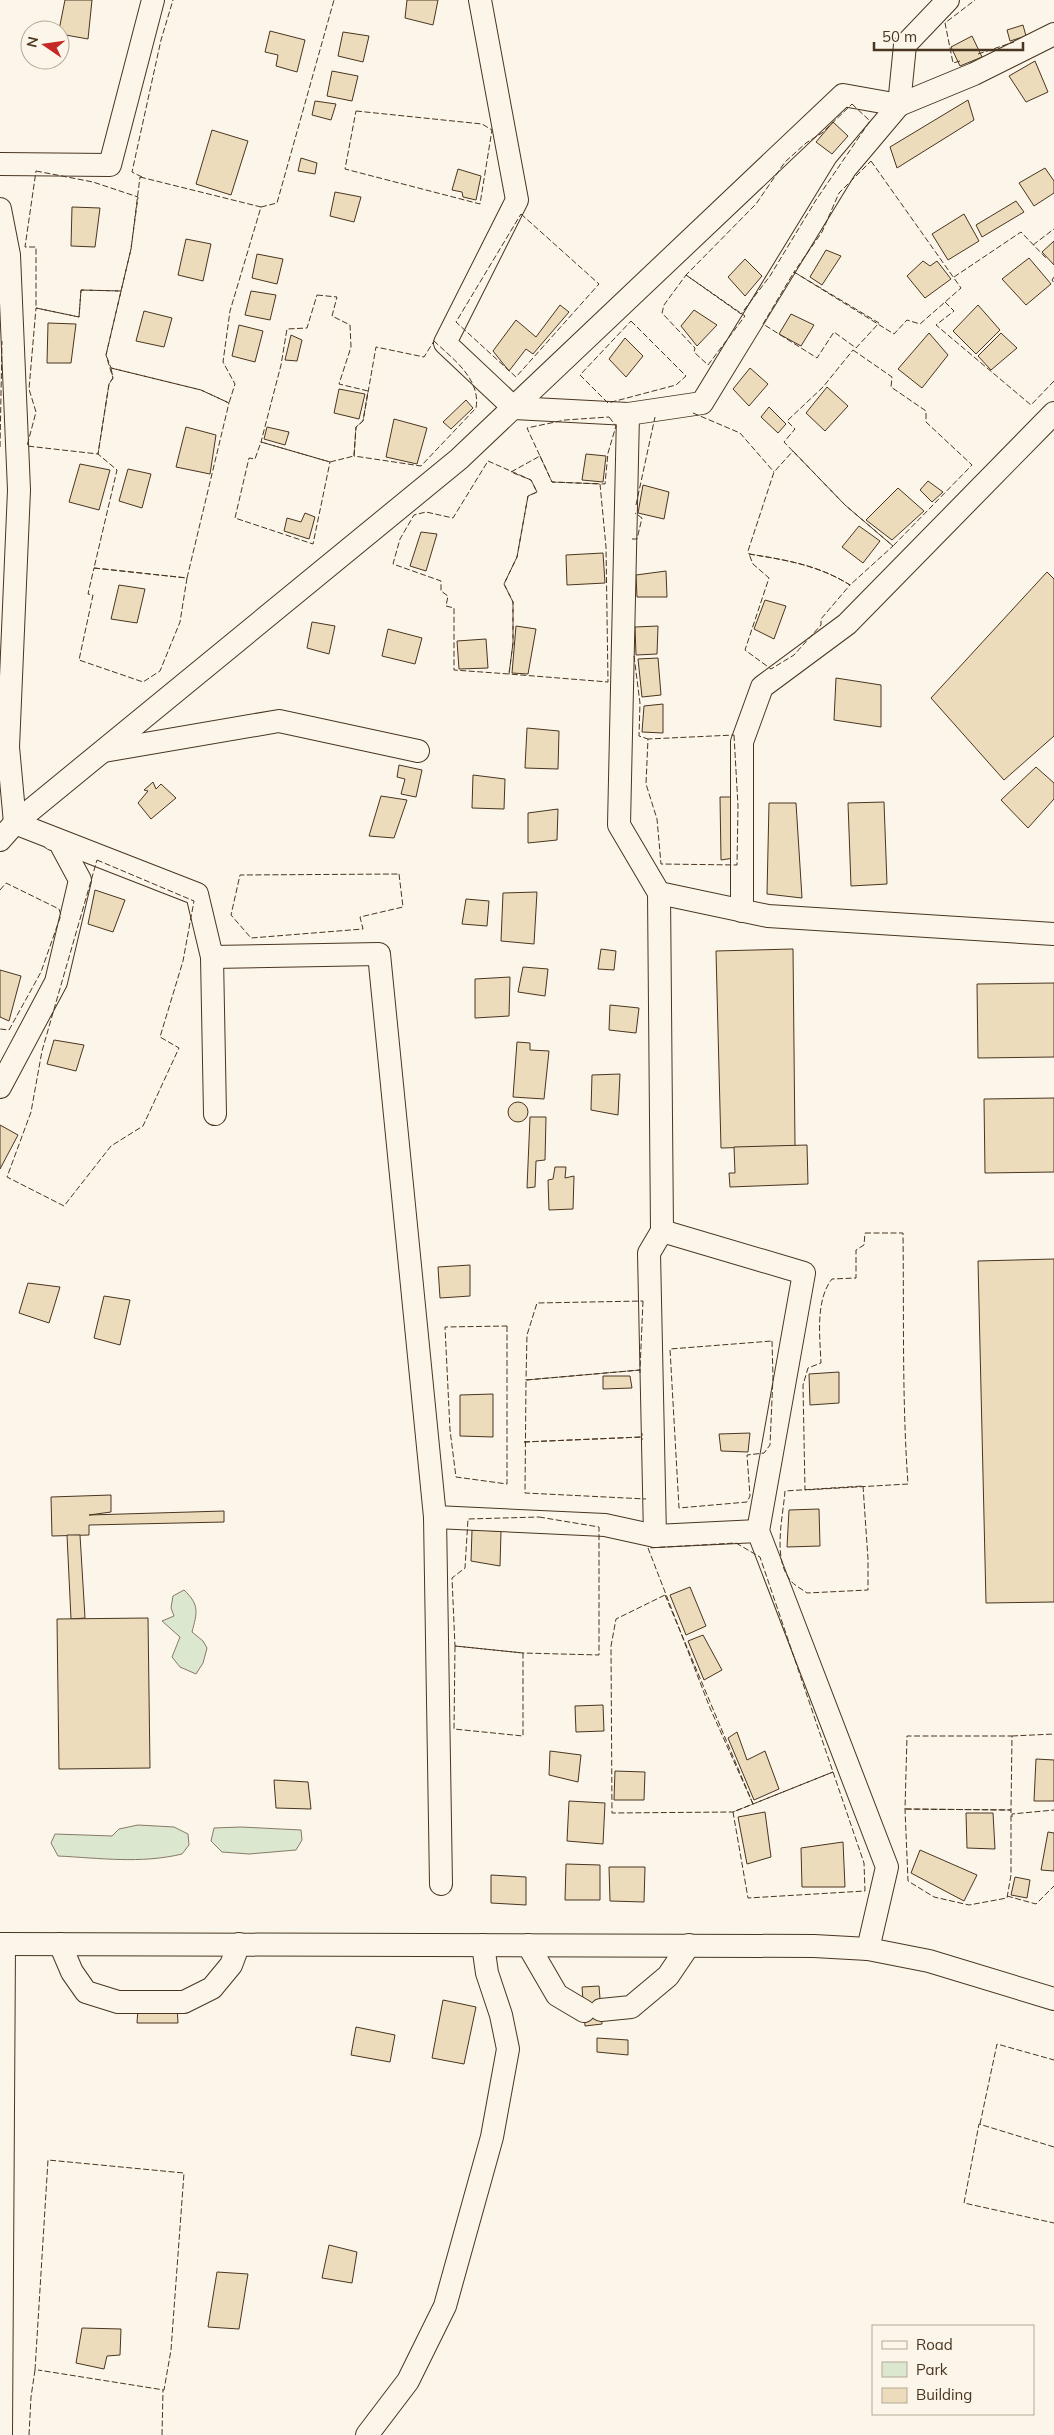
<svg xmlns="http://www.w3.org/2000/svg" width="1054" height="2435" viewBox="0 0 1054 2435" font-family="Mulish,sans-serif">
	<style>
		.green { fill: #dce7d0; stroke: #887966 }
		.building { fill: #ecdcbc; stroke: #4a3520 }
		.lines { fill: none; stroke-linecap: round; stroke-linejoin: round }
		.minor-casing { stroke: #4a3520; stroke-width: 24 }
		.minor { stroke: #fbf6e9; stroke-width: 22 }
		.fence { stroke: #4a3520; stroke-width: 1; stroke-dasharray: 6 2.5; stroke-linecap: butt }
	</style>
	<rect width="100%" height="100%" fill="#fbf6e9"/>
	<!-- green -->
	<g class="green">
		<path d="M184 1590C200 1605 197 1613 192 1632L203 1641 207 1648 203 1663 196 1674 180 1667 172 1657 180 1637 162 1621 174 1616 171 1608 173 1596Z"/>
		<path d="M138 1825 174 1827 188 1834 189 1845 182 1854C141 1864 99 1858 58 1856L51 1843 55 1834 112 1836 119 1829Z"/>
		<path d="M241 1827 301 1830 302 1840 296 1850 249 1854 222 1852 211 1841 214 1828Z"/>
	</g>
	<!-- building -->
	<g class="building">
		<path d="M65 0H92L88 39 60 34 59 30Z"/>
		<path d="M407 0H438L433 25 405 18Z"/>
		<path d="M1023 25 1026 36 1010 41 1007 30Z"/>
		<path d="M270 31 305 40 297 72 276 66 278 55 265 52Z"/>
		<path d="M343 32 369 36 363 62 338 56Z"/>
		<path d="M972 36 982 57 960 66 951 47Z"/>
		<path d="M1035 61 1048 92 1026 102 1009 76Z"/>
		<path d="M332 71 358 76 352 101 327 96Z"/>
		<path d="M968 100 974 120 897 168 890 147Z"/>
		<path d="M315 101 336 104 331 120 312 115Z"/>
		<path d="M833 122 848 136 832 154 816 142Z"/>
		<path d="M212 130 248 141 231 195 196 184Z"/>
		<path d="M301 158 317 163 315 174 298 171Z"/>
		<path d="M1045 168 1054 181V193L1034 206 1019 183Z"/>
		<path d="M458 169 481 176 476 200 463 197 462 192 452 190Z"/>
		<path d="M335 192 361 197 354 222 330 216Z"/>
		<path d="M1016 201 1024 212 982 237 976 225Z"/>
		<path d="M72 207 100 208 95 247 71 246Z"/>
		<path d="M964 214 979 241 948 260 932 234Z"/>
		<path d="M186 239 211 244 203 281 178 275Z"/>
		<path d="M1054 241V265L1042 252Z"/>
		<path d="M826 250 841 256 822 285 810 277Z"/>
		<path d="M257 254 283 259 277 284 252 278Z"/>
		<path d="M1029 258 1051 284 1026 305 1002 279Z"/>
		<path d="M745 259 762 276 745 296 728 277Z"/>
		<path d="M923 261 930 266 937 261 951 279 925 298 907 276Z"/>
		<path d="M251 291 276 295 270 320 245 315Z"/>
		<path d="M560 305 569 312 533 354 526 349 509 371 493 351 516 320 536 337Z"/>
		<path d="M978 305 1000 330 976 354 953 331Z"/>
		<path d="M694 310 717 325 697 346 681 326Z"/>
		<path d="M144 311 172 318 164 347 136 341Z"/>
		<path d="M791 314 814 325 801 346 779 334Z"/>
		<path d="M48 323 76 324 71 363H47Z"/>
		<path d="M239 325 263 331 255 362 232 356Z"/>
		<path d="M929 333 948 355 922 388 898 369Z"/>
		<path d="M1001 333 1017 348 991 370 978 356Z"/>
		<path d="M291 335 302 340 297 361 285 360Z"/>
		<path d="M625 338 643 356 626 377 609 359Z"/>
		<path d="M750 368 768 384 749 406 733 389Z"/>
		<path d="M827 387 848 406 825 431 806 413Z"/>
		<path d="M339 389 365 394 359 419 334 413Z"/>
		<path d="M466 400 473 408 451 429 443 422Z"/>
		<path d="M769 407 786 424 778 433 761 417Z"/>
		<path d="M394 419 427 428 417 464 386 457Z"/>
		<path d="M186 427 216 435 210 474 176 467Z"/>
		<path d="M267 427 289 432 285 445 264 439Z"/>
		<path d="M586 454 606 456 603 482 582 480Z"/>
		<path d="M80 464 110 470 99 510 69 502Z"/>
		<path d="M128 469 151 474 142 508 119 501Z"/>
		<path d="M928 481 943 492 932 502 920 490Z"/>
		<path d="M643 485 669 492 664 519 638 513Z"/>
		<path d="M898 488 924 511 892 540 866 520Z"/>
		<path d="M305 513 315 517 309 539 284 531 287 518 301 522Z"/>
		<path d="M859 526 880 541 863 563 842 547Z"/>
		<path d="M421 532 437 534 426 571 410 566Z"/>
		<path d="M603 553 605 583 567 585 566 555Z"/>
		<path d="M666 571 667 597H637L636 575Z"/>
		<path d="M1047 572 1054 579V736L1004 780 931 698Z"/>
		<path d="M119 585 145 589 137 623 111 619Z"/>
		<path d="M765 600 786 606 774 639 754 629Z"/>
		<path d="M312 622 335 626 329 654 307 648Z"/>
		<path d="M516 626 536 629 528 674 512 673Z"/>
		<path d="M658 626 657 654 636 655 635 627Z"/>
		<path d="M388 629 422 638 415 664 382 656Z"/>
		<path d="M486 639 488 668 459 669 457 641Z"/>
		<path d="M658 658 661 695 642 697 638 659Z"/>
		<path d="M836 678 881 685V727L834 720Z"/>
		<path d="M663 704V733L642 732 644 706Z"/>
		<path d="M527 728 559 731 558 769 525 768Z"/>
		<path d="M399 765 422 770 416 797 401 794 405 779 397 777Z"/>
		<path d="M1036 767 1054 783V799L1028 828 1001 800Z"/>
		<path d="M473 775 505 779 504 809 472 808Z"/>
		<path d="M153 782 156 789 161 784 176 798 151 819 138 803 148 791 144 790Z"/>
		<path d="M381 796 407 800 394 838 369 836Z"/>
		<path d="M720 797H732L734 858 721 860Z"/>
		<path d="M884 802 887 884 851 886 848 803Z"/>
		<path d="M769 803H796L802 898 767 894Z"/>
		<path d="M558 809 557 840 528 843V813Z"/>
		<path d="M95 890 125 900 113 932 88 924Z"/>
		<path d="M537 892 534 944 501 941 503 893Z"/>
		<path d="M466 899 489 901 487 926 462 924Z"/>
		<path d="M601 949 616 951 614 970 598 969Z"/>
		<path d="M793 949 795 1146 721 1148 716 951Z"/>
		<path d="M523 967 548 969 545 996 518 992Z"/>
		<path d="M0 970 21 976 9 1021 0 1017Z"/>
		<path d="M510 977 509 1016 475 1018V979Z"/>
		<path d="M1054 983V1057L978 1058 977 984Z"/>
		<path d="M610 1005 639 1008 636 1033 609 1030Z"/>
		<path d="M54 1040 84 1045 76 1071 47 1064Z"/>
		<path d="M517 1042 530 1043V1050L549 1051 544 1099 513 1097Z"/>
		<path d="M620 1074 618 1115 591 1110 592 1075Z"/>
		<path d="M1054 1098V1172L985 1173 984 1099Z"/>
		<circle cx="518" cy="1112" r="10"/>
		<path d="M530 1117H546L545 1160 536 1161 535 1187 527 1188Z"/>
		<path d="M0 1125 18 1135 0 1169Z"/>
		<path d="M807 1145 808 1184 730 1187 729 1173H735L734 1147Z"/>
		<path d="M555 1167H566L565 1178 574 1176 573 1209 549 1210 548 1180 553 1179Z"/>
		<path d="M1054 1259V1602L986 1603 978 1261Z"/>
		<path d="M470 1265V1296L440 1298 438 1267Z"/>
		<path d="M28 1283 60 1287 49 1323 19 1313Z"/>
		<path d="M104 1296 130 1300 120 1345 94 1338Z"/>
		<path d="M839 1372V1403L810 1405 809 1374Z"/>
		<path d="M603 1376H630L632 1388 603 1389Z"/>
		<path d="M493 1394V1437L460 1436V1395Z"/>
		<path d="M750 1433 748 1452 721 1451 719 1434Z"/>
		<path d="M111 1495V1512L89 1515 224 1511V1522L89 1525V1535L52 1536 51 1497Z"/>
		<path d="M819 1509 820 1546 787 1547 789 1510Z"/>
		<path d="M472 1530 501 1531 500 1566 471 1561Z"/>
		<path d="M67 1535H80L85 1618 71 1619Z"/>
		<path d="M690 1587 706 1626 686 1635 670 1595Z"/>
		<path d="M148 1618 150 1768 59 1769 57 1619Z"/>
		<path d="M703 1635 722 1670 704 1680 688 1641Z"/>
		<path d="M603 1705 604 1731 576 1732 575 1706Z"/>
		<path d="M737 1732 747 1760 765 1751 779 1789 754 1800 728 1738Z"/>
		<path d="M550 1751 581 1755 578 1782 549 1775Z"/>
		<path d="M1036 1759 1054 1760V1801H1034Z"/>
		<path d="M615 1771 645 1772 644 1800H614Z"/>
		<path d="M274 1780 308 1782 311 1809 276 1808Z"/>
		<path d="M569 1801 605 1803 603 1844 567 1841Z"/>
		<path d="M765 1812 771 1857 747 1864 738 1817Z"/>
		<path d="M966 1813H993L995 1849 967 1848Z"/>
		<path d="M1048 1832 1054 1833V1871L1041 1870Z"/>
		<path d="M843 1842 845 1887H802L801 1848Z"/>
		<path d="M920 1850 977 1875 964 1901 911 1873Z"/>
		<path d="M566 1864 600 1865V1900H565Z"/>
		<path d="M609 1867H645L644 1902 610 1901Z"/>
		<path d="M491 1875 526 1877V1905L491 1903Z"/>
		<path d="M1015 1877 1030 1880 1027 1898 1011 1895Z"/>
		<path d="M599 1986 602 2024 585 2026 582 1987Z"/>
		<path d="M443 2000 476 2007 464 2064 432 2058Z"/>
		<path d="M177 2006 178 2023H137L138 2008Z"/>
		<path d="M356 2027 395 2035 390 2062 351 2055Z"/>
		<path d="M597 2038 628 2040V2055L597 2052Z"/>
		<path d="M329 2245 357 2252 352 2283 322 2278Z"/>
		<path d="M217 2272 248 2274 239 2329 208 2327Z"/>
		<path d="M82 2328 121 2329 120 2355 107 2356 104 2369 76 2363Z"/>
	</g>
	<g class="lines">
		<defs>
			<g id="minor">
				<path d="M480 0 517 200 445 343 514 408 628 414 702 403 845 169 899 105 905 45 948 0"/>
				<path d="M0 164 110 165 153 0"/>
				<path d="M0 209 9 255 19 490 8 747 15 823"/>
				<path d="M628 414 619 825 659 893 662 1231 649 1253 655 1536"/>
				<path d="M104 751 279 721 418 751"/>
				<path d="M15 823 197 894 212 957 379 954 435 1517 441 1884"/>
				<path d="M0 840 15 823 459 459 843 95 899 105 974 74 1054 34"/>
				<path d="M659 893 768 916 1054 934"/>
				<path d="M742 911V742L762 687 847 624 1054 413"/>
				<path d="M212 957 215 1114"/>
				<path d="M0 1087 56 982 80 880 59 841 53 839"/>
				<path d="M662 1231 804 1273 758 1531 887 1867 868 1949"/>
				<path d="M435 1517 605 1525 655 1536 758 1531"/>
				<path d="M0 1944 814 1946 868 1949 929 1961 1054 1999"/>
				<path d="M60 1944 72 1972 86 1992 118 2002H184L212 1988 231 1965 239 1944"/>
				<path d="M528 1945 557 1995 584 2011"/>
				<path d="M601 2010 631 2007 668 1976 689 1945"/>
				<path d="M1 2435 4 1944"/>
				<path d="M367 2435 408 2381 445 2306 492 2137 508 2049 501 2015 487 1973 483 1945"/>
			</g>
		</defs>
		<!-- minor casing -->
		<use href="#minor" class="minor-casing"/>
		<!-- minor -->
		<use href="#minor" class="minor"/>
		<!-- fence -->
		<g class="fence">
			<path d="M978 54 1014 42"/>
			<path d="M960 61 953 63 945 23 975 0"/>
			<path d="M852 104 870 121 816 200 770 276 741 314 686 275 756 204 785 162 806 143 822 133Z"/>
			<path d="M356 111 482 124 492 130 480 204 345 169Z"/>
			<path d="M871 161 961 288 920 324 907 320 894 334 794 272 822 232 839 193Z"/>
			<path d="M36 171 93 182 138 197 131 249 121 291 81 290 79 317 36 308V247H25Z"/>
			<path d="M140 177 261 207 230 311 223 362 235 384 229 403 201 390 111 368 106 355 131 249Z"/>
			<path d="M142 177 132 172 161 40 173 0"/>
			<path d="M261 207 277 203 334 0"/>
			<path d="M521 214 599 284 516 377 456 322Z"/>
			<path d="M1033 245 1054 229"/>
			<path d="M794 272 879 323 856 348 834 332 817 358 763 324Z"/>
			<path d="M686 275 745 316 708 365 694 352 695 348 662 313 664 305Z"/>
			<path d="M954 277 1021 232 1047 259"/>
			<path d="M1054 277 1052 280 1054 283"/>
			<path d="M81 290 121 291 106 355 113 378 109 384 98 454 27 446 36 412 29 389 36 308 79 317Z"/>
			<path d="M317 295 337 297 332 316 350 325 351 347 339 384 368 391 363 421 356 427 354 456 330 462 261 442 281 365 287 329 307 328Z"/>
			<path d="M945 302 954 311 936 325 1031 405 1054 381"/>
			<path d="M631 321 686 376 676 385 608 403 580 375Z"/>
			<path d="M434 341C453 359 481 379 476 408L421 466 354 456 356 427 363 421 376 347 424 357Z"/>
			<path d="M853 350 892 377 891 387 926 411V422L972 465 893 546 845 505 784 442 795 429 787 421 823 387Z"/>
			<path d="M111 368 201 390 229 403 187 578 94 568 117 470 98 454 109 384 113 378Z"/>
			<path d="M693 413 740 433 774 472"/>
			<path d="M609 417 616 426 608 453 605 484 552 482 527 428 565 420Z"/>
			<path d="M261 442 330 462 313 544 235 518 249 458 255 459Z"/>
			<path d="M0 447 2 341"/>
			<path d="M793 451 845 505 893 546 850 585C818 565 786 560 749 554L748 551 774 472Z"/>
			<path d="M540 456 552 482 600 484 606 547 608 682 509 674 513 643V602L504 584 517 557 528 496 537 492 531 480 511 472Z"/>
			<path d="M488 461 531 480 537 492 528 496 517 557 504 584 513 602V643L509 674 454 670V608L446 606 448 596 441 591V581L393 564 400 539 414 515 426 512 453 518Z"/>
			<path d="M636 505 655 417"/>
			<path d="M632 539H637L642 518 635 513"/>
			<path d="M749 554C786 560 818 565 850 585L821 619V625L794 655 771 669 745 650 769 578 753 564Z"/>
			<path d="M94 568 187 578 180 622 160 671 143 682 79 660 93 595 88 594Z"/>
			<path d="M634 656 640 703 639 736 648 739"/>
			<path d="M734 735 738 806 737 865 661 864 657 819 646 784 648 739Z"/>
			<path d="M97 860 194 901 183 961 160 1037 179 1048 143 1126 111 1146 64 1206 7 1177 31 1112 42 1051Z"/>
			<path d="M399 874 403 907 360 917 363 929 251 938 231 915 240 875Z"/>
			<path d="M0 890 6 883 59 909 61 915 41 972 9 1030 0 1029"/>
			<path d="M865 1233H903C904 1317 902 1401 908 1484L805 1490 803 1385 808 1368 821 1363C820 1338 815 1300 832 1279L856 1278V1250L864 1245Z"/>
			<path d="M643 1301 640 1370 526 1380 527 1335 537 1303Z"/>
			<path d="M507 1326V1484L456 1477 450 1430 445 1327Z"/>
			<path d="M772 1341 773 1377 770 1445 764 1453 747 1455 750 1496 747 1502 679 1508 670 1349Z"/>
			<path d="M640 1373V1370L526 1380 525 1493 646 1499"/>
			<path d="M524 1442 642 1437V1433"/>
			<path d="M524 1442 642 1437V1440"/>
			<path d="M863 1486 868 1559V1590L807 1593C802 1589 795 1586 791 1581 772 1559 783 1518 785 1491Z"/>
			<path d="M539 1517 599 1527V1655L523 1653 455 1646 452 1578 465 1568 468 1519Z"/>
			<path d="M736 1543 760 1557 833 1772 753 1804 710 1708 648 1548Z"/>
			<path d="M665 1595 753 1804 733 1812 612 1813 611 1646 616 1619Z"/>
			<path d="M455 1646 523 1653V1736L454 1729Z"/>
			<path d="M1012 1736 1054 1734"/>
			<path d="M833 1772 864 1863 865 1891 748 1898 733 1812Z"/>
			<path d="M905 1809 1011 1810 1012 1736H907L905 1809 908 1881 934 1897 969 1905 1007 1898 1011 1875V1810L905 1809"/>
			<path d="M1012 1817V1814L1054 1810"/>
			<path d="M1007 1896 1036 1904 1054 1886"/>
			<path d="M980 2124 997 2044 1054 2060"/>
			<path d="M1054 2147 979 2124 964 2203 1054 2223"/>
			<path d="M35 2370 48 2160 184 2173 171 2350 164 2390 38 2370"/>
			<path d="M29 2435 31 2397 35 2370H37"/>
			<path d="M162 2435 163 2390"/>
		</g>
	</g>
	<!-- legend -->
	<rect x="872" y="2325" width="162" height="90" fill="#fbf6e9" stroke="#b4a999"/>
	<rect x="882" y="2341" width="25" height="8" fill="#fbf6e9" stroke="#b4a999"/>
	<text x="916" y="2350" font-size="15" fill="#4a3520">Road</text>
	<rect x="882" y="2362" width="25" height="15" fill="#dce7d0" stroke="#b4a999"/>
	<text x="916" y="2375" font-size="15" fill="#4a3520">Park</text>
	<rect x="882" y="2388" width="25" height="15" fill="#ecdcbc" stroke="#b4a999"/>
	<text x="916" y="2400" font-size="15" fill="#4a3520">Building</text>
	<!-- north arrow -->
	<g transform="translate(45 45) rotate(283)"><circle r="24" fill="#fbf6e9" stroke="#b4a999"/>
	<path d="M0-4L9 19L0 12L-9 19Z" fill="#c62828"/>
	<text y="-8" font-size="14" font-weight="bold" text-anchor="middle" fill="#4a3520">N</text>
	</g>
	<!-- scale -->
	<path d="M874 42v8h149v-8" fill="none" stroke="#4a3520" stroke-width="2.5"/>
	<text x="882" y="42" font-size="15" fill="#4a3520" stroke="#fbf6e9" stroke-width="4" paint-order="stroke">50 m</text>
</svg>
